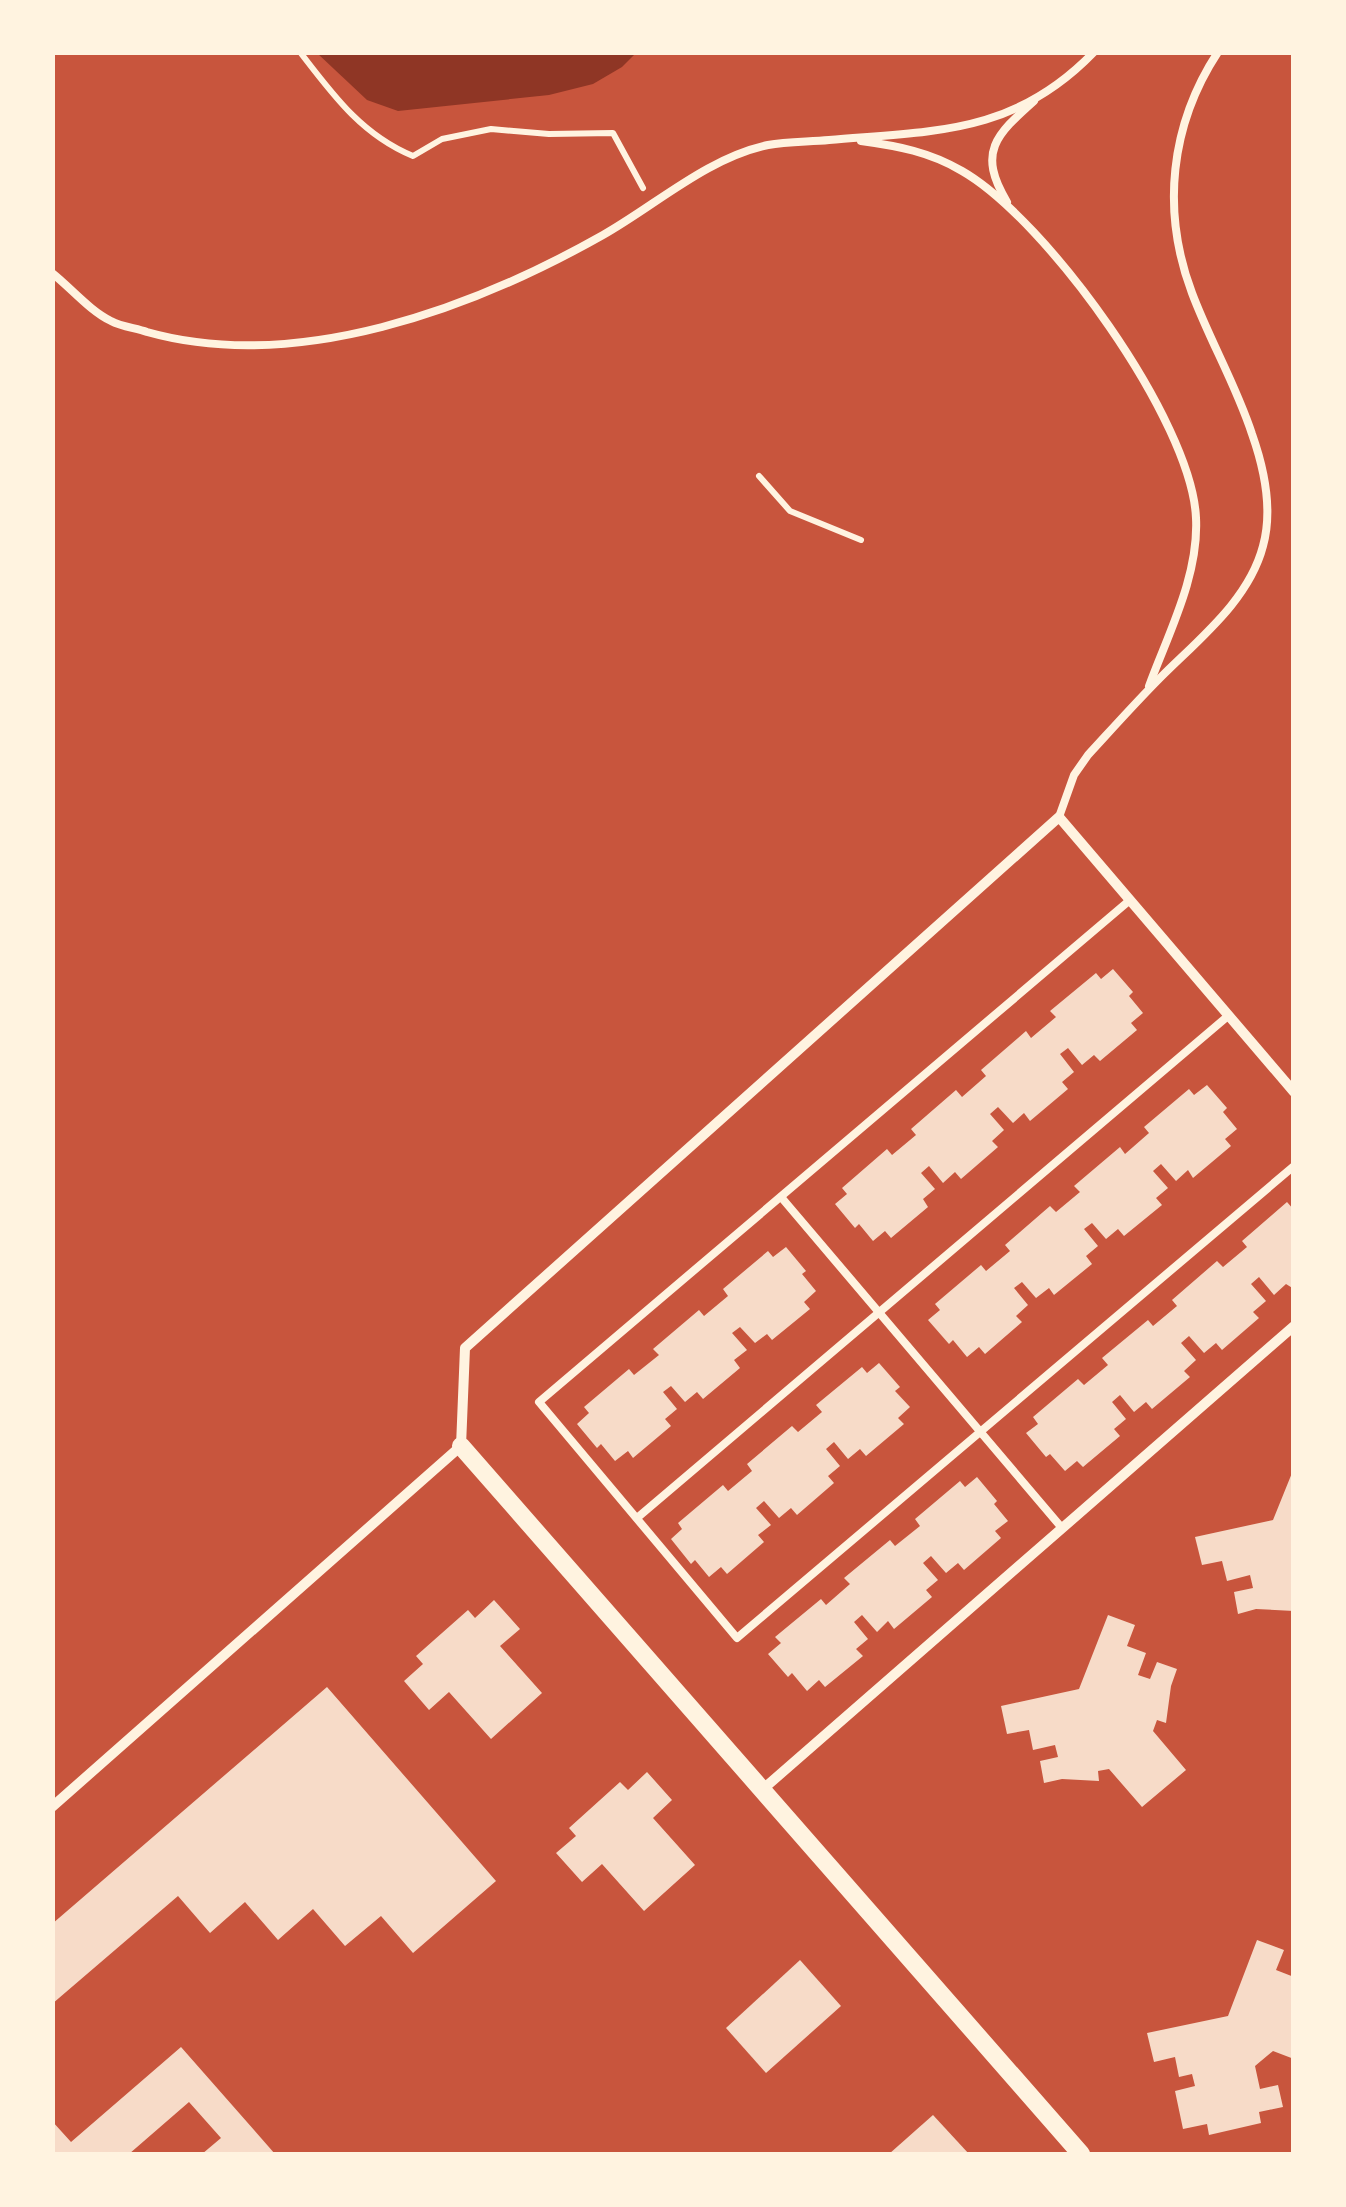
<svg xmlns="http://www.w3.org/2000/svg" width="1346" height="2207" viewBox="0 0 1346 2207" font-family="'Libre Baskerville',serif">
	<style>
		.water { fill: #8f3625 }
		.building { fill: #f7dbc8 }
		.lines { fill: none; stroke-linecap: round; stroke-linejoin: round }
		.path { stroke: #fff3e0; stroke-width: 6 }
		.service { stroke: #fff3e0; stroke-width: 8 }
		.minor { stroke: #fff3e0; stroke-width: 10 }
		.tertiary { stroke: #fff3e0; stroke-width: 18 }
	</style>
	<rect width="100%" height="100%" fill="#c8553d"/>
	<!-- water -->
	<path class="water" d="M317 53H636L622 67 593 84 549 95 398 111 367 100Z"/>
	<!-- building -->
	<g class="building">
		<path d="M1113 969 1133 992 1129 996 1143 1013 1131 1023 1137 1030 1100 1061 1094 1055 1082 1065 1068 1048 1060 1054 1074 1072 1062 1082 1068 1089 1030 1121 1024 1113 1013 1123 998 1107 990 1114 1004 1130 992 1141 998 1147 961 1179 955 1172 943 1183 929 1166 921 1173 935 1189 923 1199 928 1207 891 1238 885 1231 873 1241 859 1224 855 1228 835 1204 847 1194 842 1188 887 1149 892 1155 916 1135 911 1129 956 1090 962 1097 986 1076 981 1070 1026 1031 1031 1038 1056 1017 1050 1011 1096 973 1101 979Z"/>
		<path d="M1207 1085 1227 1108 1223 1112 1237 1129 1225 1139 1231 1146 1193 1178 1188 1170 1176 1181 1161 1164 1153 1171 1168 1188 1156 1198 1162 1205 1124 1236 1118 1229 1106 1239 1092 1223 1084 1229 1098 1246 1086 1256 1092 1264 1054 1295 1049 1288 1036 1298 1022 1282 1014 1288 1028 1305 1016 1316 1022 1322 985 1354 979 1347 967 1357 953 1340 949 1344 928 1320 940 1310 935 1304 981 1265 986 1271 1010 1251 1005 1245 1050 1206 1056 1212 1080 1192 1074 1186 1120 1147 1125 1154 1149 1133 1144 1127 1189 1089 1194 1095Z"/>
		<path d="M1287 1202 1294 1210V1289L1286 1284 1274 1295 1259 1277 1251 1284 1266 1301 1253 1312 1259 1318 1222 1350 1216 1343 1204 1353 1189 1336 1181 1343 1196 1360 1184 1371 1190 1377 1152 1409 1146 1402 1134 1412 1120 1395 1112 1402 1126 1419 1114 1429 1120 1436 1083 1467 1077 1461 1065 1471 1050 1454 1046 1457 1026 1433 1038 1424 1033 1417 1078 1379 1084 1385 1108 1365 1102 1358 1148 1320 1153 1326 1177 1306 1172 1300 1217 1261 1223 1267 1247 1247 1242 1241Z"/>
		<path d="M786 1247 806 1271 802 1274 816 1291 804 1302 810 1309 772 1340 767 1334 755 1343 740 1327 732 1333 747 1350 734 1360 740 1368 703 1399 697 1392 685 1402 671 1386 663 1392 677 1409 665 1419 671 1426 633 1458 628 1451 615 1461 601 1444 597 1448 577 1424 589 1413 584 1407 629 1369 634 1375 659 1355 653 1349 699 1310 704 1316 728 1296 723 1289 768 1251 773 1257Z"/>
		<path d="M879 1363 900 1387 895 1391 910 1407 898 1418 904 1424 866 1456 860 1449 848 1459 834 1442 826 1449 840 1466 828 1476 834 1483 797 1515 791 1508 779 1518 764 1501 756 1508 771 1525 758 1535 764 1542 727 1574 721 1567 709 1577 695 1560 691 1564 671 1539 682 1529 678 1523 723 1485 728 1491 752 1471 747 1464 792 1426 798 1432 822 1412 816 1405 862 1367 867 1373Z"/>
		<path d="M1294 1468V1611L1256 1609 1238 1614 1234 1592 1253 1588 1250 1575 1227 1581 1222 1561 1202 1565 1195 1537 1273 1520Z"/>
		<path d="M977 1477 997 1501 994 1504 1008 1521 995 1531 1001 1538 964 1570 958 1563 946 1573 931 1556 923 1563 938 1580 926 1590 932 1597 894 1629 888 1621 877 1632 862 1615 854 1622 868 1639 856 1649 863 1656 825 1687 819 1680 807 1691 792 1673 788 1677 768 1654 781 1643 775 1637 821 1599 826 1605 850 1584 844 1578 890 1540 895 1546 920 1526 915 1519 960 1481 965 1487Z"/>
		<path d="M494 1600 520 1629 500 1646 542 1693 491 1739 449 1692 429 1710 404 1681 423 1664 416 1656 468 1610 475 1618Z"/>
		<path d="M1108 1615 1135 1625 1127 1646 1146 1653 1138 1675 1150 1679 1157 1662 1177 1669 1171 1686 1166 1723 1157 1720 1153 1731 1186 1770 1142 1807 1109 1769 1098 1771 1099 1781 1062 1779 1044 1783 1040 1761 1058 1757 1055 1745 1033 1750 1029 1730 1007 1734 1001 1706 1079 1689Z"/>
		<path d="M327 1687 496 1881 413 1953 381 1916 345 1946 313 1909 278 1940 245 1902 210 1933 178 1896 52 2004V1924Z"/>
		<path d="M647 1772 672 1800 653 1818 695 1865 644 1911 602 1864 582 1882 556 1853 576 1836 569 1828 620 1782 628 1790Z"/>
		<path d="M1257 1940 1284 1950 1276 1970 1294 1977 1291 1990 1294 1991V2059L1273 2051 1255 2066 1260 2089 1278 2085 1283 2107 1259 2112 1261 2123 1209 2135 1207 2124 1183 2129 1175 2091 1195 2086 1192 2074 1179 2077 1175 2057 1154 2062 1147 2033 1228 2016Z"/>
		<path d="M800 1960 841 2006 766 2073 726 2028Z"/>
		<path d="M181 2047 275 2154H202L221 2138 189 2102 129 2154H52V2121L71 2142Z"/>
		<path d="M933 2115 969 2154H889Z"/>
	</g>
	<g class="lines">
		<!-- path -->
		<g class="path">
			<path d="M300 52C333 95 362 135 413 156L442 139 491 129 549 134 613 133 643 188"/>
			<path d="M759 476 790 511 861 540"/>
		</g>
		<!-- service -->
		<g class="service">
			<path d="M861 141C898 146 930 152 962 171 1046 219 1192 421 1196 518 1199 576 1168 634 1149 686"/>
			<path d="M1007 202C977 152 996 135 1034 101"/>
			<path d="M52 273C71 288 90 311 111 321 122 327 136 328 147 332 297 374 472 309 603 235 656 205 707 158 768 145 787 141 809 142 829 140 934 131 1014 135 1094 52"/>
			<path d="M1059 817 1074 775 1088 755C1112 729 1136 702 1161 677 1199 639 1249 600 1263 546 1273 510 1264 468 1252 434 1236 385 1210 341 1192 293 1161 211 1170 125 1218 52"/>
			<path d="M1130 900 539 1402 737 1638 1294 1166"/>
			<path d="M781 1197 1062 1528"/>
			<path d="M637 1518 1228 1016"/>
		</g>
		<!-- minor -->
		<g class="minor">
			<path d="M762 1790 1294 1326"/>
			<path d="M52 1807 461 1446 465 1348 1059 817 1294 1092"/>
		</g>
		<!-- tertiary -->
		<path class="tertiary" d="M461 1446 1081 2154"/>
	</g>
	<!-- border -->
	<rect width="1346" height="2207" fill="none" stroke="#fff3e0" stroke-width="110"/>
</svg>
